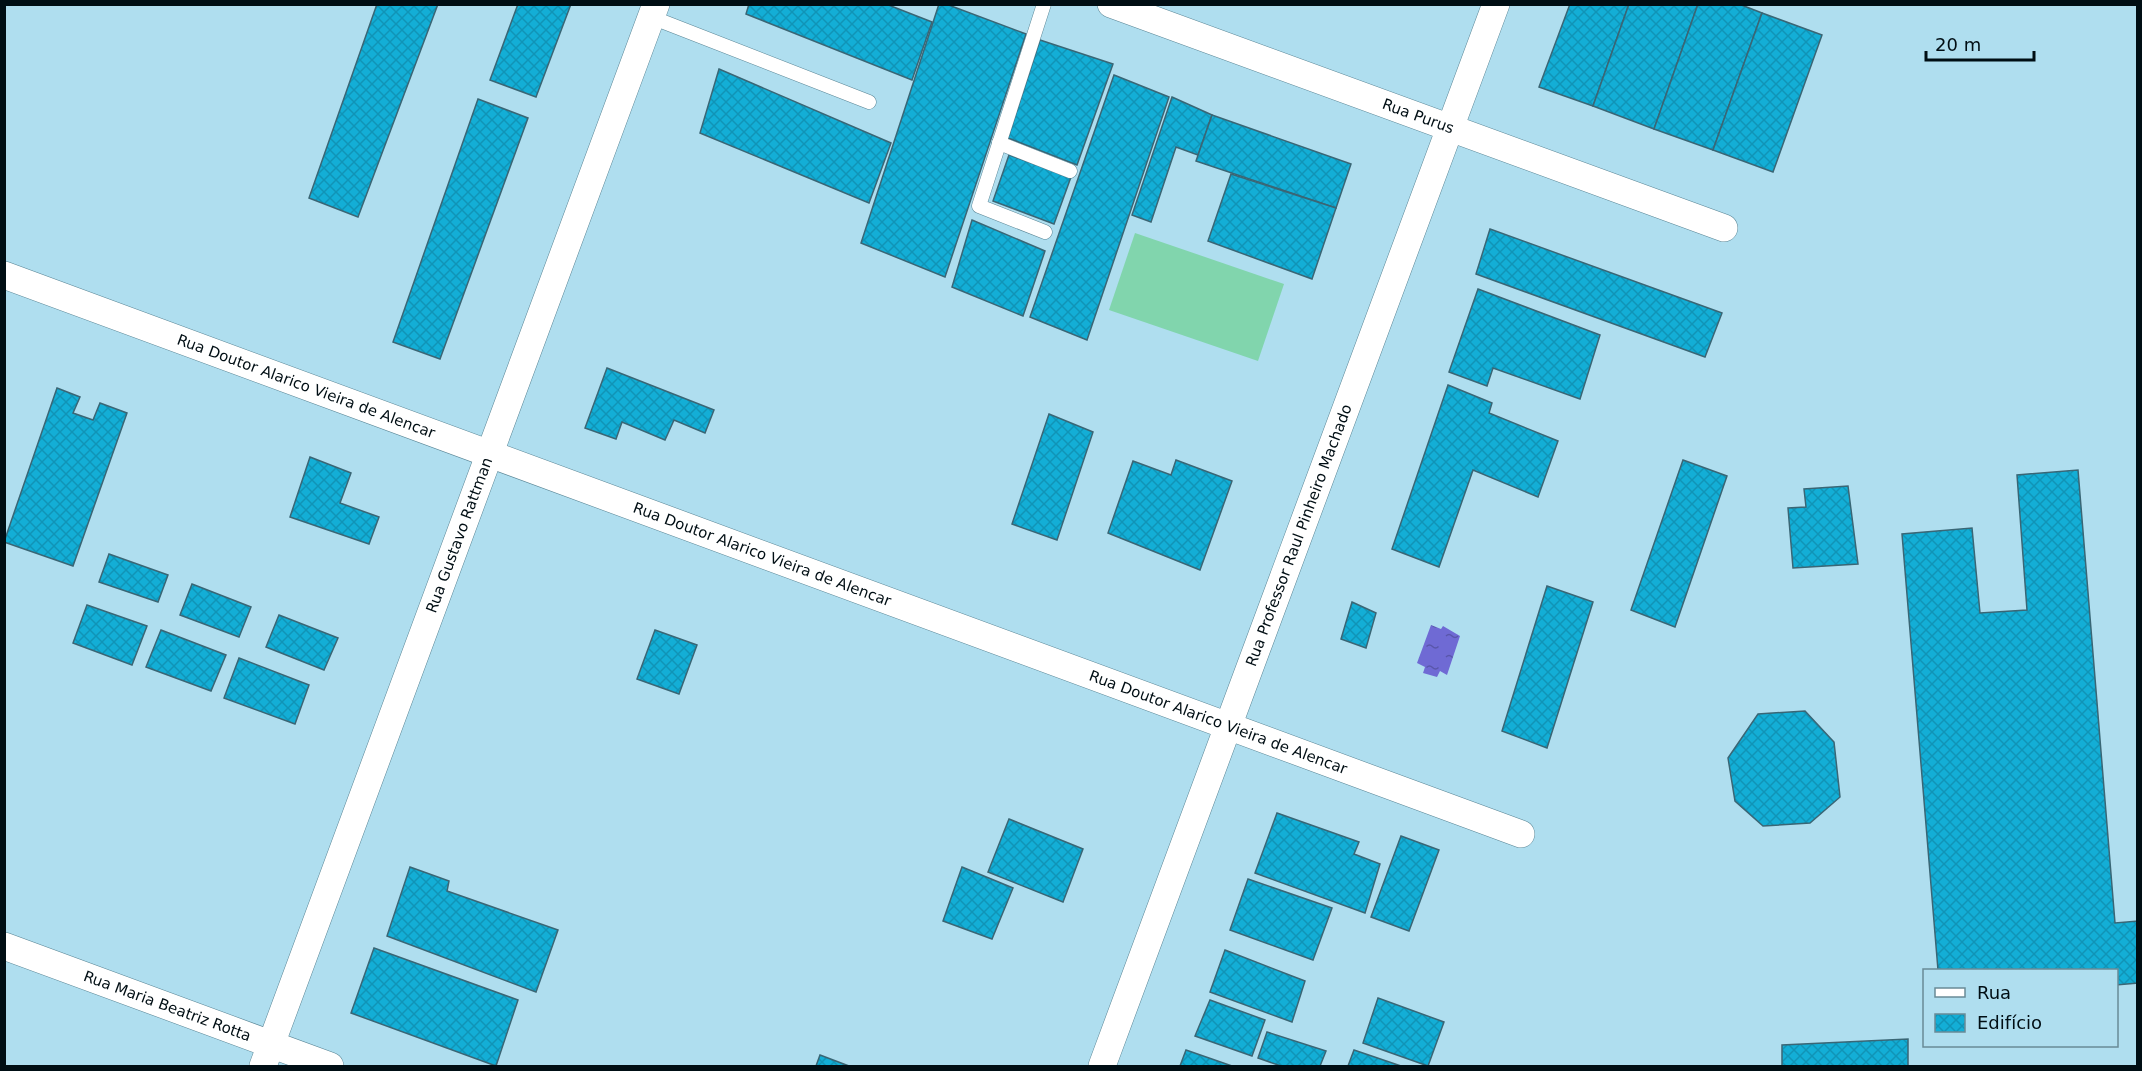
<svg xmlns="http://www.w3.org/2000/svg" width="2142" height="1071" viewBox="0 0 2142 1071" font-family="'DejaVu Sans',sans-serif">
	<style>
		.grass { fill: #81d5ad }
		.water { fill: url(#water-ripples) }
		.building { fill: url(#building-cross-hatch); stroke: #3a6675; stroke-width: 1.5 }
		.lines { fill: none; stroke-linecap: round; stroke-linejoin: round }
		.service-casing { stroke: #598595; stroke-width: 15 }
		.minor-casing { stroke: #598595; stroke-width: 28 }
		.service { stroke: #fff; stroke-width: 14 }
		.minor { stroke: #fff; stroke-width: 27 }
		.labels { text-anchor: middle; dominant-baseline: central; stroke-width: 6; stroke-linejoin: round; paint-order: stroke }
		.street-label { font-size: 15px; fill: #000e14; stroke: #afdeef }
	</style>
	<defs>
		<pattern id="water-ripples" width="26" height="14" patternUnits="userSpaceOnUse" patternTransform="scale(1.5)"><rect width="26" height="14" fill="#6f6ad4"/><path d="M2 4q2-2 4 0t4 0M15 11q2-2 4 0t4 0" fill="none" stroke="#5956ab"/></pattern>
		<pattern id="building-cross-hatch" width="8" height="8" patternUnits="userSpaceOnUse" patternTransform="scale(1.5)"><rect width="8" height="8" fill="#13aed6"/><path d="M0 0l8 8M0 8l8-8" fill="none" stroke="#1094b7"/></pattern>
	</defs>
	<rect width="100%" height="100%" fill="#afdeef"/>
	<!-- grass -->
	<path class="grass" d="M1135 233 1284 284 1258 361 1109 310Z"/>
	<!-- water -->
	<path class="water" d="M1431 625 1441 629 1443 626 1460 636 1447 675 1440 671 1437 677 1423 673 1425 667 1417 663Z"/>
	<!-- building -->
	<g class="building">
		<path d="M377 4H438L358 217 309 198Z"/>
		<path d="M518 4H571L536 97 490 80Z"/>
		<path d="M749 4H886L932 22 912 80 746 14Z"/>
		<path d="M939 4H946L1026 34 945 277 861 243Z"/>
		<path d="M1570 4H1629L1593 106 1539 87Z"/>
		<path d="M1629 4H1698L1654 129 1593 106Z"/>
		<path d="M1698 4H1739L1762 13 1713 150 1654 129Z"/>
		<path d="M1762 13 1822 35 1773 172 1713 150Z"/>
		<path d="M1040 40 1113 64 1077 165 1008 138Z"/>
		<path d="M719 69 891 143 869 203 700 133Z"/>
		<path d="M1114 75 1169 97 1087 340 1030 317Z"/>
		<path d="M1172 97 1212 115 1198 155 1176 147 1151 222 1132 215Z"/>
		<path d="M478 99 528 118 440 359 393 342Z"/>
		<path d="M1212 115 1351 164 1336 208 1196 161Z"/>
		<path d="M1009 155 1071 177 1054 224 993 201Z"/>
		<path d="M1231 174 1336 208 1312 279 1208 241Z"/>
		<path d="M972 220 1045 251 1023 316 952 287Z"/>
		<path d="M1490 229 1722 313 1705 357 1476 274Z"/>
		<path d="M1478 289 1600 335 1580 399 1493 368 1487 386 1449 372Z"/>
		<path d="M607 368 714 410 705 433 674 420 665 440 622 422 616 439 585 428Z"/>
		<path d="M1448 385 1492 403 1489 413 1558 441 1538 497 1473 470 1439 567 1392 549Z"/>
		<path d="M57 388 80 397 73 413 93 420 100 403 127 413 73 566 4 542Z"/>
		<path d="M1049 414 1093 432 1057 540 1012 524Z"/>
		<path d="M310 457 351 473 340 503 379 517 369 544 290 517Z"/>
		<path d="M1176 460 1232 481 1200 570 1108 533 1133 461 1171 475Z"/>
		<path d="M1683 460 1727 476 1675 627 1631 610Z"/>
		<path d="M2078 470 2115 923 2138 921V983L2116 985V970H1938L1902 534 1972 528 1980 613 2027 610 2017 475Z"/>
		<path d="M1848 486 1858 564 1793 568 1788 508 1806 507 1804 489Z"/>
		<path d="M109 554 168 575 158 602 99 582Z"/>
		<path d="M192 584 251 607 239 637 180 615Z"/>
		<path d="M1547 586 1593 602 1547 748 1502 731Z"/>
		<path d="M1352 602 1376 613 1366 648 1341 639Z"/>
		<path d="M87 605 147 626 132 665 73 643Z"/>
		<path d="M279 615 338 638 324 670 266 647Z"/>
		<path d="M161 630 226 655 211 691 146 667Z"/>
		<path d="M655 630 697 645 679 694 637 679Z"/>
		<path d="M239 658 309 685 295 724 224 698Z"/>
		<path d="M1805 711 1834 742 1840 797 1810 823 1763 826 1735 801 1728 758 1758 714Z"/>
		<path d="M1277 813 1359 842 1354 854 1380 864 1365 913 1255 873Z"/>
		<path d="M1009 819 1083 849 1063 902 988 872Z"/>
		<path d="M1401 836 1439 850 1409 931 1371 917Z"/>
		<path d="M410 867 449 881 447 891 558 930 536 992 387 936Z"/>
		<path d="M962 867 1013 888 992 939 943 921Z"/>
		<path d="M1248 879 1332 908 1313 960 1230 930Z"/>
		<path d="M374 948 518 1000 496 1066 351 1013Z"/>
		<path d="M1225 950 1305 981 1292 1022 1210 992Z"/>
		<path d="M1378 998 1444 1022 1428 1066 1363 1043Z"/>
		<path d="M1210 1000 1265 1020 1252 1056 1195 1036Z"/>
		<path d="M1267 1032 1326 1051 1320 1066H1281L1258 1058Z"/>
		<path d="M1908 1039V1066H1782V1045Z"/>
		<path d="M1186 1050 1232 1066H1180Z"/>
		<path d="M1354 1050 1401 1066H1348Z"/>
		<path d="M820 1055 849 1066H816Z"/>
	</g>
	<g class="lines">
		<defs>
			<g id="service">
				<path d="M1044 4 979 206 1045 232"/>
				<path d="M651 17 869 102"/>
				<path d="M999 143 1070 171"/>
			</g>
			<g id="minor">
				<path id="s1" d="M1111 4 1724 228"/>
				<path id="s2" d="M4 275 1521 834"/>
				<path id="s3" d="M4 946 330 1066"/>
				<path id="s4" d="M263 1066 656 4"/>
				<path id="s5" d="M1102 1066 1496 4"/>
			</g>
		</defs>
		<!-- service casing -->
		<use href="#service" class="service-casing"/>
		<!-- minor casing -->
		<use href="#minor" class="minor-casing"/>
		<!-- service -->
		<use href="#service" class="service"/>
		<!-- minor -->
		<use href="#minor" class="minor"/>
	</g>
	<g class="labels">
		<!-- street labels -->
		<g class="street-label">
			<text stroke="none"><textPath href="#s1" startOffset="327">Rua Purus</textPath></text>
			<text stroke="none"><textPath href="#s2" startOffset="322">Rua Doutor Alarico Vieira de Alencar</textPath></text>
			<text stroke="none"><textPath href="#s4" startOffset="566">Rua Gustavo Rattman</textPath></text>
			<text stroke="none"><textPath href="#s5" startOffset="566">Rua Professor Raul Pinheiro Machado</textPath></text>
			<text stroke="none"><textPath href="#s2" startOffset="808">Rua Doutor Alarico Vieira de Alencar</textPath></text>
			<text stroke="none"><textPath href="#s2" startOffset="1294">Rua Doutor Alarico Vieira de Alencar</textPath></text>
			<text stroke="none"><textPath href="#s3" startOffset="174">Rua Maria Beatriz Rotta</textPath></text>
		</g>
	</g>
	<!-- border -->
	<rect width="2142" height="1071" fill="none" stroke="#000e14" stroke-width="12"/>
	<!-- legend -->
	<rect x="1923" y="969" width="195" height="78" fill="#afdeef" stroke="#698b97" stroke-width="1.5"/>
	<rect x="1935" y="988" width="30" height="9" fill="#ffffff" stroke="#698b97" stroke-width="1.5"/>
	<text x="1977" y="999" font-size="18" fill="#000e14">Rua</text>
	<rect x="1935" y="1014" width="30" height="18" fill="url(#building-cross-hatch)" stroke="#698b97" stroke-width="1.5"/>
	<text x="1977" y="1029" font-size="18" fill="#000e14">Edifício</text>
	<!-- scale -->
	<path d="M1926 51v9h108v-9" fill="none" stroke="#000e14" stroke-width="3"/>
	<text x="1935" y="51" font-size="18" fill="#000e14" stroke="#afdeef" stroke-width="4.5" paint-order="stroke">20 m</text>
</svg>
